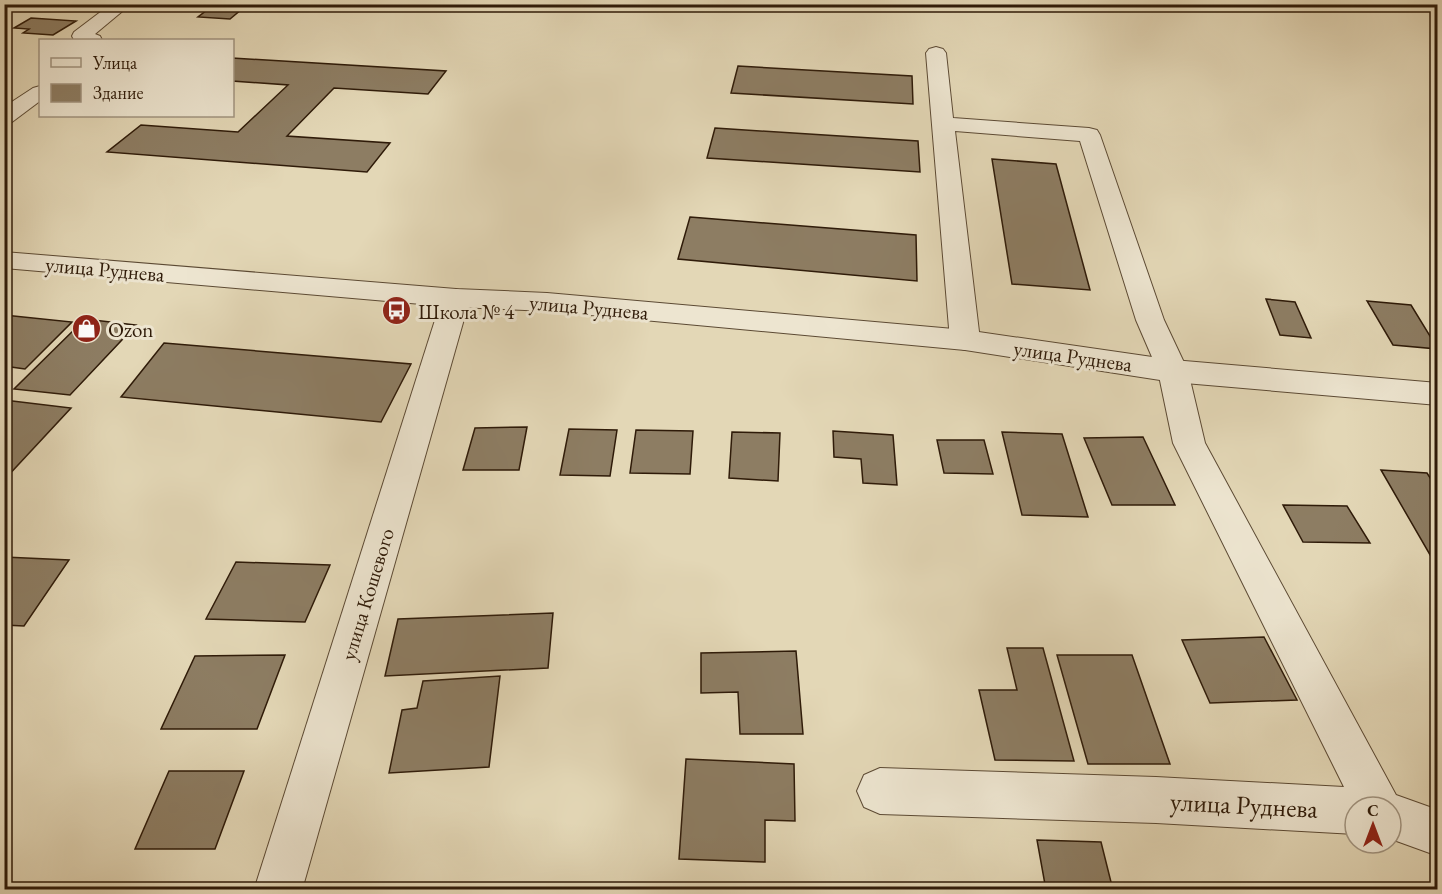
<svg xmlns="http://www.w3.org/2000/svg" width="1442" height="894" viewBox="0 0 1442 894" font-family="'EB Garamond',serif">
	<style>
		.building { fill: #8d7d63; stroke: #2f1b09; stroke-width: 1.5 }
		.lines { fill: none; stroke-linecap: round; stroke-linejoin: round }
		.minor-casing { stroke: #5c4a34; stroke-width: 2 }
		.tertiary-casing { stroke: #5c4a34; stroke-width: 2 }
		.minor { fill: #ede5d0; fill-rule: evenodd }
		.tertiary { fill: #ede5d0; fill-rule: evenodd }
		.labels { text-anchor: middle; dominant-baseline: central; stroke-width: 6; stroke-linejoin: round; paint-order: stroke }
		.street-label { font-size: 21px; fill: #2f1b09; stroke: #ede5d0 }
		.poi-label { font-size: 21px; fill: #2f1b09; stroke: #ede5d0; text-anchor: start }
		.near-street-label { font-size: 26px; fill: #2f1b09; stroke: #ede5d0 }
	</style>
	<rect width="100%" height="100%" fill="#e3d7b6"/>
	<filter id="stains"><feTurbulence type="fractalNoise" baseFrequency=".00333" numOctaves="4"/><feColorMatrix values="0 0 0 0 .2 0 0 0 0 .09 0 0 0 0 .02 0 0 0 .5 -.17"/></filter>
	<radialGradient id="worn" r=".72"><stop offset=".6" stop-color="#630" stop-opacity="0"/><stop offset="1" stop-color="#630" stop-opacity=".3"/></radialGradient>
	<!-- building -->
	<g class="building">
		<path d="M215 4H248L230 19 198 17Z"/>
		<path d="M31 18 76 21 53 35 23 33 29 29 14 28Z"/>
		<path d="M232 58 446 71 428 94 334 88 287 136 390 143 367 172 107 152 141 125 238 132 288 85 232 81Z"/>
		<path d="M738 66 912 76 913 104 731 93Z"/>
		<path d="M715 128 918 141 920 172 707 158Z"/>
		<path d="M992 159 1056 164 1090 290 1012 284Z"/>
		<path d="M690 217 916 235 917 281 678 259Z"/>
		<path d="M1266 299 1295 302 1311 338 1280 335Z"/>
		<path d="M1367 301 1411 305 1438 349 1393 345Z"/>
		<path d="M4 315 72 322 25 369 4 366Z"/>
		<path d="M85 319 136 325 70 395 14 389Z"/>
		<path d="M164 343 411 364 381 422 121 397Z"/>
		<path d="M4 400 71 408 4 480Z"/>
		<path d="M527 427 519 470H463L475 428Z"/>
		<path d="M569 429 617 430 610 476 560 475Z"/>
		<path d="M636 430 693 431 690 474 630 473Z"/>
		<path d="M833 431 893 435 897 485 863 483 861 459 834 457Z"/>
		<path d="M732 432 780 433 778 481 729 478Z"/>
		<path d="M1002 432 1062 434 1088 517 1022 515Z"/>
		<path d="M1143 437 1175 505H1112L1084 438Z"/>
		<path d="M937 440H984L993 474 944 473Z"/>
		<path d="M1381 470 1427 473 1438 490V560H1433Z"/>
		<path d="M1283 505 1347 506 1370 543 1303 542Z"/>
		<path d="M4 557 69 560 24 626 4 625Z"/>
		<path d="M236 562 330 565 305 622 206 619Z"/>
		<path d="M553 613 548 668 385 676 398 619Z"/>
		<path d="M1264 637 1297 700 1210 703 1182 640Z"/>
		<path d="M1007 648H1043L1074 761 995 760 979 690H1017Z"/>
		<path d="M796 651 803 734H740L738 692 701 693V653Z"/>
		<path d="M285 655 257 729H161L195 656Z"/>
		<path d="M1057 655H1132L1170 764H1088Z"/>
		<path d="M500 676 489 767 389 773 402 710 417 708 423 681Z"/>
		<path d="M686 759 794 764 795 821 765 820V862L679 859Z"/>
		<path d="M169 771H244L215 849H135Z"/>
		<path d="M1037 840 1101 842 1113 890H1046Z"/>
	</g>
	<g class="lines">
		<defs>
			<g id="minor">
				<path d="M111 4H131L95 34 100 36 102 40H74L72 36 74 32Z"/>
				<path d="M936 47 943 49 946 53 953 118 1089 128 1097 130 1100 135 1164 320 1188 371 1205 443 1396 795 1438 810V856L1391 839V807H1355V834L1156 823 880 814 864 807 857 791 864 775 880 768 1156 777 1344 787 1173 443 1158 371 1136 320 1080 141 955 131 980 340 975 347 965 350 955 347 950 340 926 53 929 49Z"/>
				<path d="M40 86V101L12 122 4 123V107L33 88Z"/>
				<path d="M456 289 466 292 470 298 302 890H254L442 298 446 292Z"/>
			</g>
			<path id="tertiary" d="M4 252 456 289 547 293 965 330 1173 360 1438 383V405L1173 382 965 350 547 311 456 307 4 268Z"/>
		</defs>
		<!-- minor casing -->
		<use href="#minor" class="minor-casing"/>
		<!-- tertiary casing -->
		<use href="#tertiary" class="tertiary-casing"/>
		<!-- minor -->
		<use href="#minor" class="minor"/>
		<!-- tertiary -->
		<use href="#tertiary" class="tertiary"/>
	</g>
	<!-- icons -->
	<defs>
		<symbol id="bus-disc" viewBox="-11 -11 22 22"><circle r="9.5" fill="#8f2418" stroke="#ede5d0"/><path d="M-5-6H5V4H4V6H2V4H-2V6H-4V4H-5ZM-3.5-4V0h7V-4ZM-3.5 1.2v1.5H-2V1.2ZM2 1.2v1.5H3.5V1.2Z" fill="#fff"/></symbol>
		<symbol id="shop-disc" viewBox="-11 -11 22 22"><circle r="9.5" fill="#8f2418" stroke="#ede5d0"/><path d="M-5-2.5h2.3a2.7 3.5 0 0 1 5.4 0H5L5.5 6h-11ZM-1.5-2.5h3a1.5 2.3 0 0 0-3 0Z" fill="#fff"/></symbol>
	</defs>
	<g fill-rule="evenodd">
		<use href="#bus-disc" x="380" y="294" width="33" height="33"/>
		<use href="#shop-disc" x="70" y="312" width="33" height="33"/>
	</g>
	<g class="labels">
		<!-- street labels -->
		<g class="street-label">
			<text transform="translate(105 269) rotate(5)">улица Руднева</text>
			<text transform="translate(589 307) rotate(5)">улица Руднева</text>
			<text transform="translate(1073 356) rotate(8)">улица Руднева</text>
			<text transform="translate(367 594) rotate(-73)">улица Кошевого</text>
		</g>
		<!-- poi labels -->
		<g class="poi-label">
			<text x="418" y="311">Школа № 4</text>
			<text x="108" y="329">Ozon</text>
		</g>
		<!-- near-street labels -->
		<g class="near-street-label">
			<text transform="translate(1244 805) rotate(3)">улица Руднева</text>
		</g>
	</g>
	<!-- margin -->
	<rect width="1442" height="894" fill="none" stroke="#e3d7b6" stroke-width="24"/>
	<rect x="6" y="6" width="1430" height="882" fill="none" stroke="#2f1b09" stroke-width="3"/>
	<rect x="12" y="12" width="1418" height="870" fill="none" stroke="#2f1b09" stroke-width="1.5"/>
	<!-- legend -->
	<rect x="39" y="39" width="195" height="78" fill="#ede5d0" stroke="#a19480" stroke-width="1.5"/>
	<rect x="51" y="58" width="30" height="9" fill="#ede5d0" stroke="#a19480" stroke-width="1.5"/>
	<text x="93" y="69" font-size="18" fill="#2f1b09">Улица</text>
	<rect x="51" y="84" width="30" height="18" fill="#8d7d63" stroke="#a19480" stroke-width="1.5"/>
	<text x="93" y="99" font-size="18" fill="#2f1b09">Здание</text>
	<!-- north arrow -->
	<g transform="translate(1373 825)"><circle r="28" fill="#ede5d0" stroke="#a19480" stroke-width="1.5"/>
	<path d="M0-4.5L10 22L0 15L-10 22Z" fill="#8f2418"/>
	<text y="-9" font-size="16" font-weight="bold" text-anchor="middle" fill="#2f1b09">С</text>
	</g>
	<rect width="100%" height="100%" filter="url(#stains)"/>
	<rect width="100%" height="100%" fill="url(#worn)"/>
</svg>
